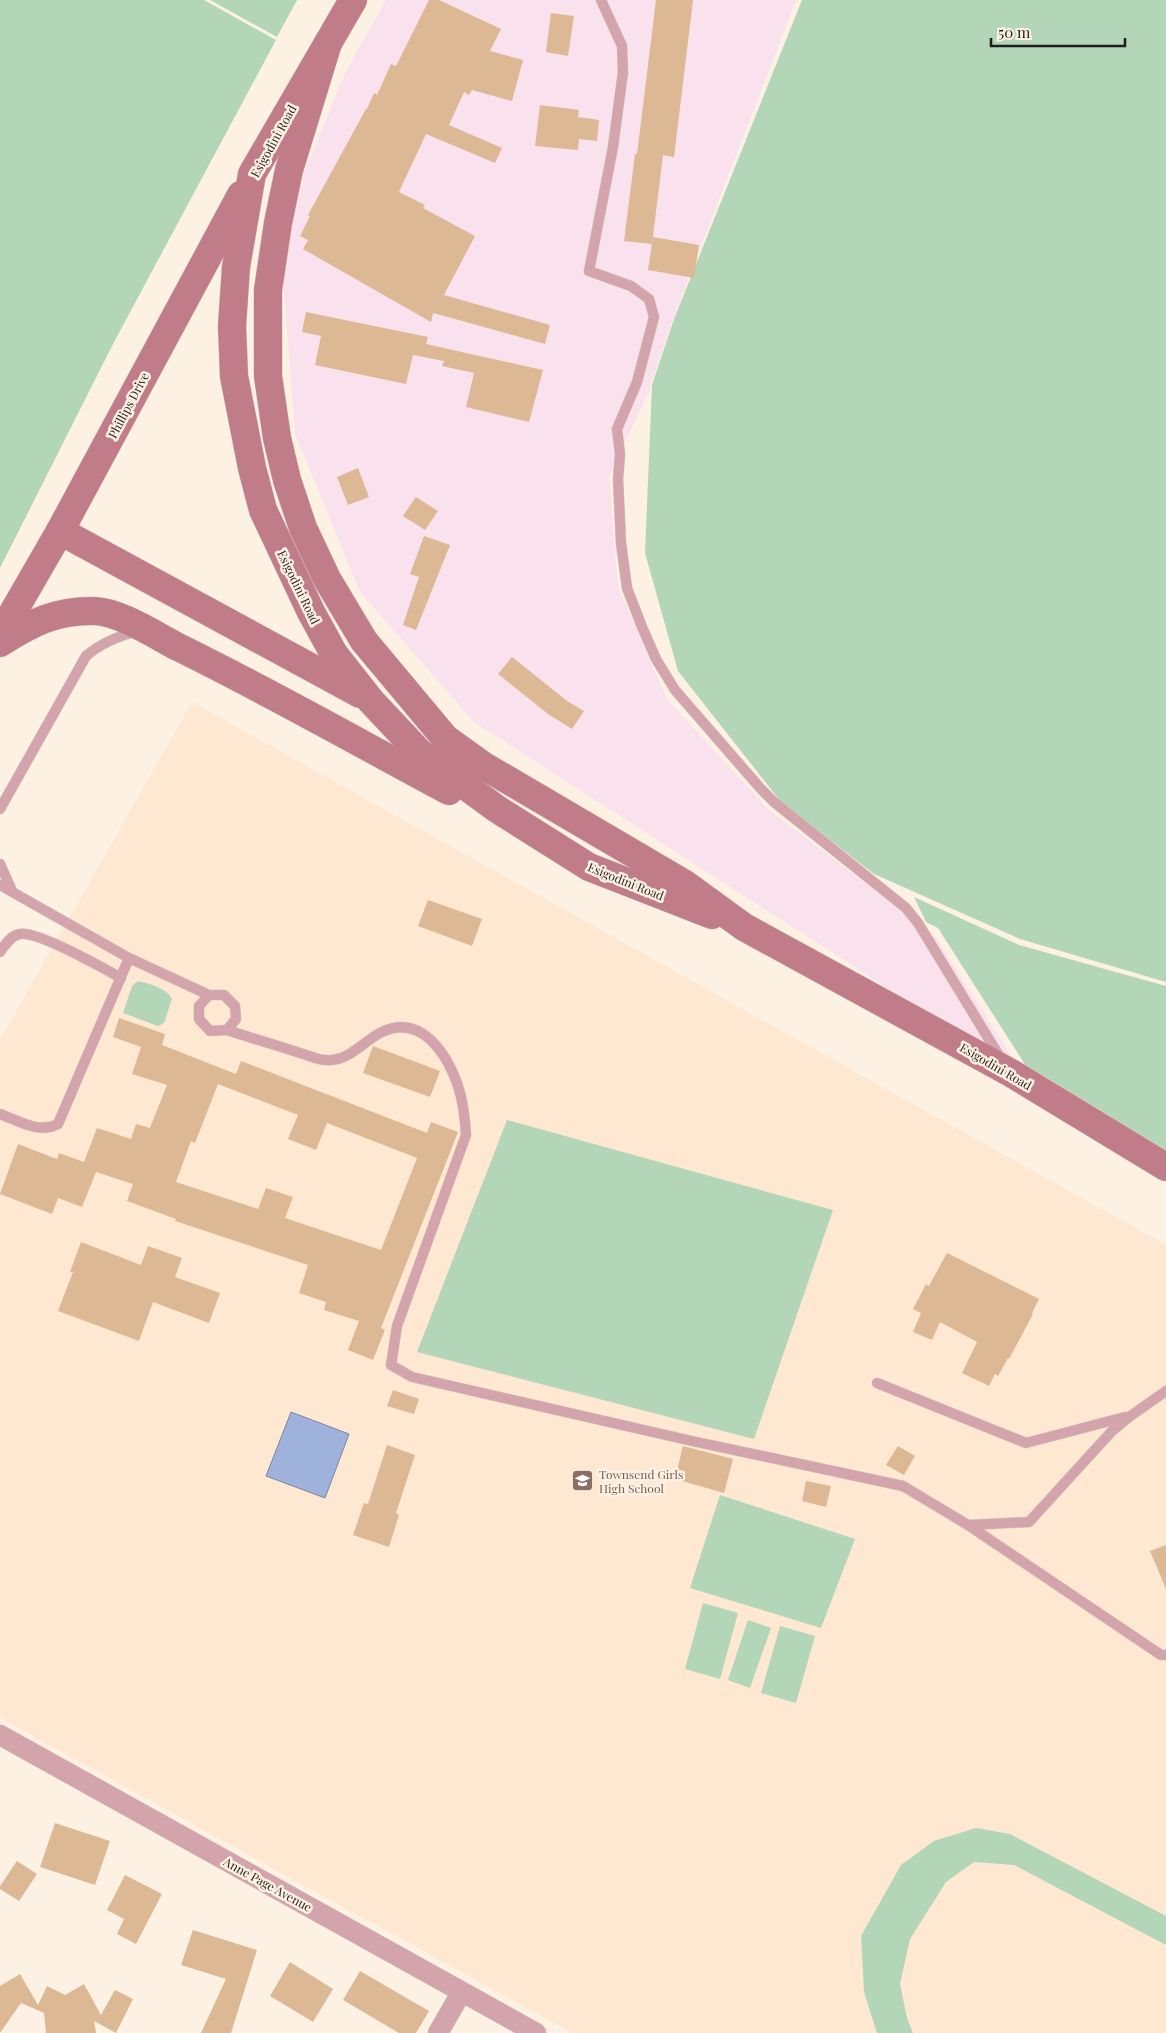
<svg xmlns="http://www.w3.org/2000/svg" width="1166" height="2033" viewBox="0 0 1166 2033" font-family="'Playfair Display',serif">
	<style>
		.commercial { fill: #f9e2ed }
		.built { fill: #fee8d2 }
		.green { fill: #b3d5b8 }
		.water { fill: #9eb2dc; stroke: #7986a1 }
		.building { fill: #dcb994; fill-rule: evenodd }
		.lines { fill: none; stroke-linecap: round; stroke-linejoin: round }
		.lane-casing { stroke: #dacfc3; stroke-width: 11 }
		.street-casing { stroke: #dacfc3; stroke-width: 21 }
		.secondary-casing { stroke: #dacfc3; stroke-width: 29 }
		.lane { stroke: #d3a4ac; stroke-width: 10 }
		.street { stroke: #d3a4ac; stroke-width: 20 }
		.secondary { stroke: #c07d89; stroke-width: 28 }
		.labels { text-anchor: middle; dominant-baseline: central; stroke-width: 5; stroke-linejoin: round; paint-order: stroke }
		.street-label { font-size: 12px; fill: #231e18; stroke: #fdf1e4 }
		.education-label { font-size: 12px; fill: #785e54; stroke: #fdf1e4; text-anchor: start }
	</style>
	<rect width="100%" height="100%" fill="#fdf1e4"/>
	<!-- commercial -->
	<path class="commercial" d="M386 0H796L673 319 648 393 609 476 618 587 667 699 769 810 935 936 1024 1076 474 722 360 592 295 434 282 266 304 173 346 71Z"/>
	<!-- built -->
	<path class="built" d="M192 702 1166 1245V2033H572L0 1718V1040Z"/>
	<!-- green -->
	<g class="green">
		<path d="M0 0H204L276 40 113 344 0 568Z"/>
		<path d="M210 0H297L277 37Z"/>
		<path d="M802 0H1166V982L1020 939 874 874 781 802 678 671 645 553 652 385 674 319Z"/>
		<path d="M914 897 1019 945 1166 986V1159L1031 1074 938 928 926 922Z"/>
		<path d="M138 981C148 983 168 989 172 999L164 1023 158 1026 123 1013 132 986Z"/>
		<path d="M507 1120 833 1210 754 1439 417 1352Z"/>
		<path d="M720 1495 855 1539 821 1628 690 1588Z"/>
		<path d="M703 1603 738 1613 720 1679 685 1669Z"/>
		<path d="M748 1620 771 1628 750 1688 728 1680Z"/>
		<path d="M780 1626 815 1636 796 1703 761 1693Z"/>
		<path d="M976 1828 1010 1834 1166 1916V1945L1014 1865 974 1862 946 1882 910 1939 900 1984 907 2018 913 2033H877L864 1992 861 1936 901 1865 934 1841Z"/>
	</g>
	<!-- water -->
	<path class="water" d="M291 1412 349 1434 325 1498 266 1476Z"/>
	<!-- building -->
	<g class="building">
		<path d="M429 0H439L501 29 490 51 523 60 512 101 472 90 469 95 464 92 449 125 502 148 495 163 426 134 399 192 425 205 423 208 475 236 444 295 550 325 545 344 433 313 431 322 303 249 308 240 300 236 310 216 308 215 366 109H367L374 93 377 95 391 64 396 66Z"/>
		<path d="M656 0H693L674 157 663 155 652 244 624 241 635 154H637Z"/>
		<path d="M551 13 574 16 568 56 546 52Z"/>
		<path d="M540 105 579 110 578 117 599 120 597 141 579 139 578 150 535 146Z"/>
		<path d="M653 237 699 245 694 278 648 270Z"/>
		<path d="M306 312 428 337 426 344 543 370 529 422 466 407 474 373 442 366 444 361 413 355 406 384 315 365 321 336 302 332Z"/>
		<path d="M358 468 369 497 348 505 337 477Z"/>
		<path d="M416 497 438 511 425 530 403 516Z"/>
		<path d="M424 536 450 545 416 630 403 625 419 577 410 574Z"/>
		<path d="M512 657 567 701 584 711 572 729 548 714 498 674Z"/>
		<path d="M428 900 482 919 472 946 418 926Z"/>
		<path d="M119 1018 165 1034 162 1045 236 1074 241 1061 427 1133 431 1122 458 1132 381 1328 385 1330 373 1360 348 1350 359 1321 324 1310 326 1302 299 1293 308 1265 175 1221 176 1219 127 1201 133 1184 96 1172 82 1207 58 1198 52 1214 0 1194 18 1144 57 1159 59 1153 84 1162 97 1128 131 1139 136 1124 150 1128 167 1085 132 1074 141 1047 113 1037ZM218 1084 298 1115 288 1139 316 1150 327 1123 417 1158 381 1250 285 1218 293 1197 266 1188 258 1209 176 1182 191 1141 195 1143Z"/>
		<path d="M373 1046 440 1071 430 1097 363 1073Z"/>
		<path d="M81 1242 141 1265 148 1246 182 1258 175 1277 220 1293 209 1323 153 1302 139 1341 58 1311 73 1272H70Z"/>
		<path d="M947 1253 1039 1299 1032 1313 1033 1314 1009 1359 1008 1358 998 1376 995 1374 989 1386 962 1373 977 1342 940 1322 932 1340 913 1332 921 1313 913 1309 926 1284 929 1286Z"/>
		<path d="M393 1390 419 1399 414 1414 387 1406Z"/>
		<path d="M387 1445 415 1455 396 1513 399 1515 389 1547 353 1535 364 1503 368 1504Z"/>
		<path d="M683 1446 733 1459 724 1493 675 1479Z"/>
		<path d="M898 1446 915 1456 904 1475 886 1465Z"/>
		<path d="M806 1481 831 1486 826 1507 802 1501Z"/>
		<path d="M1166 1545V1589L1150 1551Z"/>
		<path d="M55 1823 110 1841 95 1885 40 1867Z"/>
		<path d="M17 1861 37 1874 19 1901 0 1889V1886Z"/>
		<path d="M125 1875 162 1894 136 1944 117 1934 124 1919 107 1910Z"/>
		<path d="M193 1930 257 1950 231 2033H201L226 1979 181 1965Z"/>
		<path d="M290 1962 333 1989 313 2022 270 1996Z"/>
		<path d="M360 1971 429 2011 416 2033H399L343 2000Z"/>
		<path d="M20 1974 38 2005 47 1986 65 1995 84 1984 101 2015 115 1990 133 1999 116 2033 94 2021 96 2033H46L44 2013 21 2003 0 2033V1986Z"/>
	</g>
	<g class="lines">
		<defs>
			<g id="lane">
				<path d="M601 0 622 46 623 72 613 147 589 271 631 286 649 299 654 317 637 382 617 429 620 454 618 479 621 543 627 588 642 627 656 659 675 690 761 789 774 802 906 908 918 923 1001 1059"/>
				<path d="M0 809 86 656C101 643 118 636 138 631"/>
				<path d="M0 864 12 891"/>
				<path d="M0 885 129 958"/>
				<path d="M0 952C5 945 11 935 20 934 38 931 103 968 121 978"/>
				<path d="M227 1030C251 1038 276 1045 300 1053 308 1055 317 1060 326 1060 349 1062 363 1041 382 1032 421 1013 447 1054 458 1086 463 1101 465 1118 466 1135L397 1326 391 1365 412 1377 692 1441 903 1486 968 1525 1029 1522 1112 1431 1129 1417 1166 1391"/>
				<path d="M0 1114C19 1121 39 1134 58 1124L129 958 209 995H224L235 1006 236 1019 227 1030 210 1031 199 1019V1006L209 995"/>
				<path d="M877 1383 1026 1443 1125 1417"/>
				<path d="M968 1525 1161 1655H1166"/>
			</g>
			<g id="street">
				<path d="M0 1735 536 2033"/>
				<path d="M438 2033 461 1993"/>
			</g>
			<g id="secondary">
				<path d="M353 0 252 174 236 267 232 326 234 376 252 468 263 510 311 612 334 654 371 701 419 752 497 809 589 867 712 915"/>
				<path d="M328 43 289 170 278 223 268 290V376L277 438 287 480 303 528 327 579 364 641 445 738 484 766 685 884 744 927 1011 1073 1166 1167"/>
				<path d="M60 531 360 694"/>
				<path d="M0 635 60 531 241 195"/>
				<path d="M0 643C31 623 56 610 95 611 120 612 155 635 178 647 270 692 359 743 449 791"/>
			</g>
		</defs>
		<!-- lane casing -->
		<use href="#lane" class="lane-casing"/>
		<!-- street casing -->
		<use href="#street" class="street-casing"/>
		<!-- secondary casing -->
		<use href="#secondary" class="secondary-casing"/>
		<!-- lane -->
		<use href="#lane" class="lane"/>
		<!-- street -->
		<use href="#street" class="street"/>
		<!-- secondary -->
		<use href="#secondary" class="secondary"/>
	</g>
	<!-- icons -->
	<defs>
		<symbol id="school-square" viewBox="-11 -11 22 22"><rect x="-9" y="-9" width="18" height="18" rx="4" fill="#8d6e63" stroke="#fdf1e4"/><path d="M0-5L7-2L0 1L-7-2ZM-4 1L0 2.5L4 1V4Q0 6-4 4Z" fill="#fff"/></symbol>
	</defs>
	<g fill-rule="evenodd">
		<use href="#school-square" x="570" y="1468" width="25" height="25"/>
	</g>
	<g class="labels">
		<!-- street labels -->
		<g class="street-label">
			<text transform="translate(273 141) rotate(-61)">Esigodini Road</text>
			<text transform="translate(128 405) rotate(-62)">Phillips Drive</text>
			<text transform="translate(299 587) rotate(64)">Esigodini Road</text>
			<text transform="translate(626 881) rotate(22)">Esigodini Road</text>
			<text transform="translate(996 1066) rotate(30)">Esigodini Road</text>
			<text transform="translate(268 1884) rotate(29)">Anne Page Avenue</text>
		</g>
		<!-- education labels -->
		<g class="education-label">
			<text x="599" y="1474">Townsend Girls<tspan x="599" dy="14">High School</tspan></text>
		</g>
	</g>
	<!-- scale -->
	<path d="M991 38v8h134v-8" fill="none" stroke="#231e18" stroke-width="2.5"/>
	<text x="998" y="38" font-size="15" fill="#231e18" stroke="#fdf1e4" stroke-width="4" paint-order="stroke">50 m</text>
</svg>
